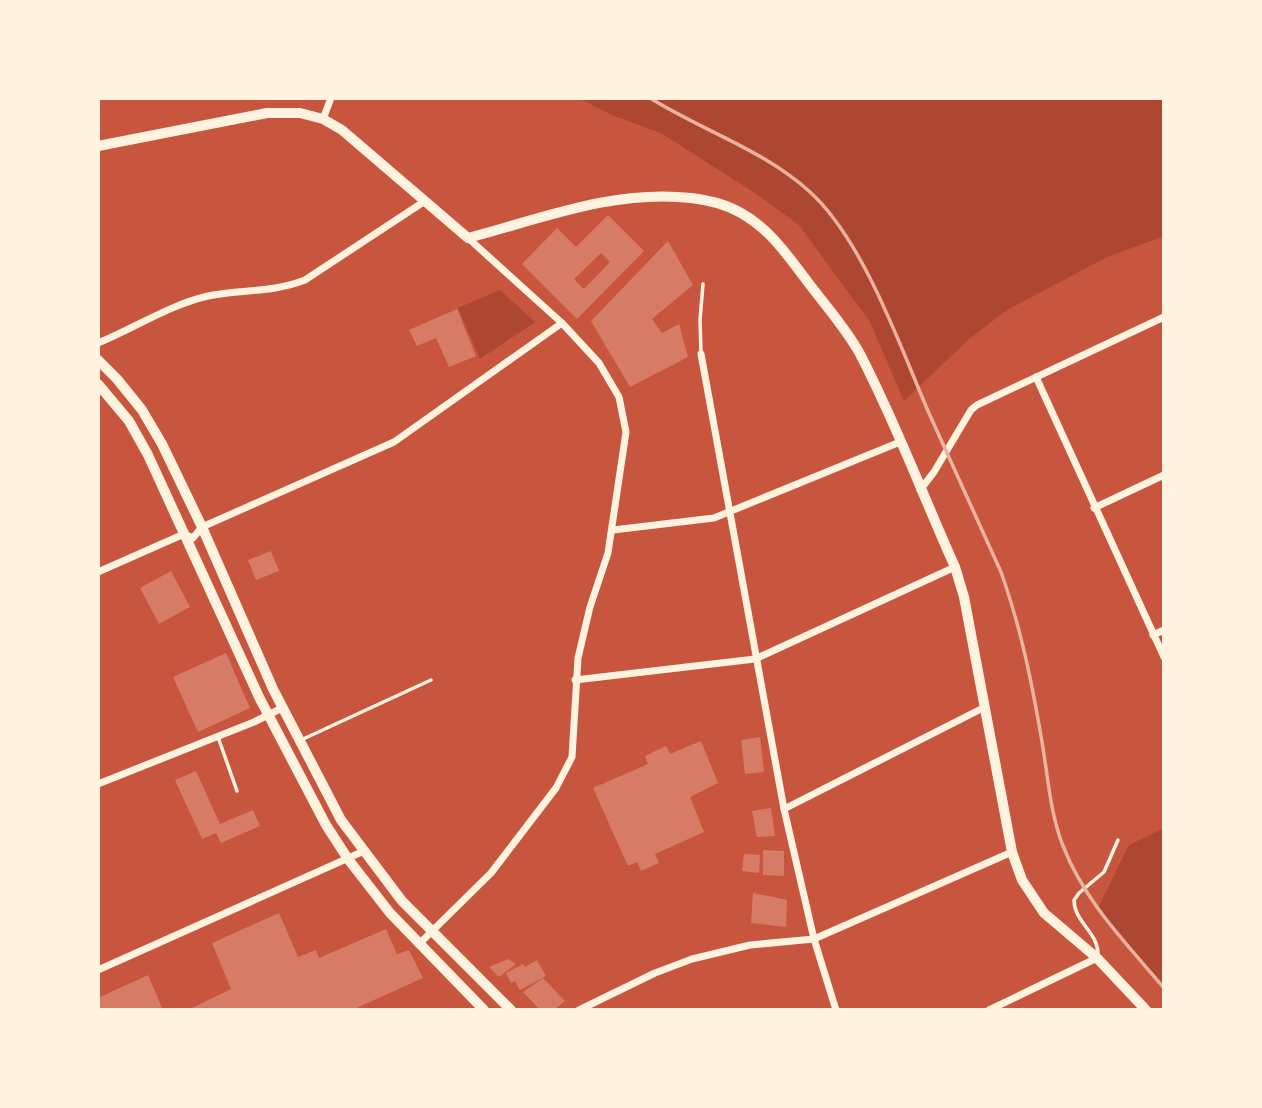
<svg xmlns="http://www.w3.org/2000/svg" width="1262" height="1108" viewBox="0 0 1262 1108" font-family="'DejaVu Sans',sans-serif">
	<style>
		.green { fill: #ae4732 }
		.building { fill: #d67c66; fill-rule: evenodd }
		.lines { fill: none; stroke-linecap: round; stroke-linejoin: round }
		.service { stroke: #fff3e0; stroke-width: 3.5 }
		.minor { stroke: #fff3e0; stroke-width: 7 }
		.tertiary { stroke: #fff3e0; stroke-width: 10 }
		.secondary { stroke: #fff3e0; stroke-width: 10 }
		.rail { stroke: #e9b49f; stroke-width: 3.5 }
	</style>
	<rect width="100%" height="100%" fill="#c8553d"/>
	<!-- green -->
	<g class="green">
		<path d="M578 98H1164V236L1107 257 1007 310 968 340 904 401 870 322 799 225 758 195 661 133 614 116Z"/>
		<path d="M500 290 535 322 480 359 458 308Z"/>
		<path d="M1164 828V988L1097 910 1129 845Z"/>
	</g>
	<!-- building -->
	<g class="building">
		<path d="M608 215 644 251 577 319 522 264 557 228 576 247ZM601 253 610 262 584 289 574 279Z"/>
		<path d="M668 241 693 285 652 319 662 333 679 324 688 357 630 387 591 321Z"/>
		<path d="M457 309 476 356 449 367 436 338 417 346 409 330Z"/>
		<path d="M271 551 279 571 256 580 248 560Z"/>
		<path d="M171 571 190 607 159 624 140 588Z"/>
		<path d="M226 653 250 708 198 732 173 677Z"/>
		<path d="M760 737 764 772 745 774 741 740Z"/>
		<path d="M701 741 718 783 690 797 704 832 655 854 659 863 641 871 637 862 628 866 593 788 648 764 645 756 666 746 670 754Z"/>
		<path d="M196 771 220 824 253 810 260 826 221 843 216 833 202 839 175 780Z"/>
		<path d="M771 808 775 836 757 837 752 811Z"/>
		<path d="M763 850 784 851V876L763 875Z"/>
		<path d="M744 854 760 855 759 873 742 871Z"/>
		<path d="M753 893 787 900 786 927 751 923Z"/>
		<path d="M279 913 298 957 316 950 319 958 386 929 397 954 409 950 423 978 352 1010H188L231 989 212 943Z"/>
		<path d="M508 959 516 964 499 977 489 967Z"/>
		<path d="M537 960 546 976 520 990 515 981 511 983 506 973 523 964 525 967Z"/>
		<path d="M148 975 163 1010H98V998Z"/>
		<path d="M543 978 565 1001 554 1010H540L523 992Z"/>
	</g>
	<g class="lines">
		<!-- service -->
		<g class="service">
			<path d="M701 352 700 320 703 284"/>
			<path d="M218 737 237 791"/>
			<path d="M301 740 431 680"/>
			<path d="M1098 954C1098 932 1074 922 1074 900L1079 893 1104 872 1118 840"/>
		</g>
		<!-- minor -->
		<g class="minor">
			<path d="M323 119 331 98"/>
			<path d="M98 343C135 328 169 305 208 296 241 289 272 293 305 280L425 201"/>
			<path d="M701 354 784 809 814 939 836 1010"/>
			<path d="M1036 377 1164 657"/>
			<path d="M920 490 934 472 971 410 977 405 1164 317"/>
			<path d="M1094 508 1164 475"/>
			<path d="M613 530 714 518 900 442"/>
			<path d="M98 572 184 534 193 538 202 527 394 442 562 323"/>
			<path d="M1153 635 1164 630"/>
			<path d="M575 680 755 659 955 567"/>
			<path d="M98 784 254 722 282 708"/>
			<path d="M784 809 985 707"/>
			<path d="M419 944 491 873 556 788 572 757 578 658 590 607 608 553 626 432 619 397 599 363 562 323 468 238"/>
			<path d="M98 970 364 851"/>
			<path d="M579 1010 655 973 692 959 750 945 814 939 1012 852"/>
			<path d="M989 1010 1097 958"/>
		</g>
		<!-- tertiary -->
		<path class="tertiary" d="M98 146 267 113H300L323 119 342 130 468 238C540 219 615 189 691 198 708 200 726 204 741 213 770 229 788 256 807 281 825 305 846 328 860 354 896 423 923 496 955 567L964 597 1012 852 1022 880 1044 913 1097 958 1146 1010"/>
		<!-- secondary -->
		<g class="secondary">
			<path d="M98 360 117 379 142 410 162 444 202 527 273 689 341 820 402 901 511 1010"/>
			<path d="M98 384 129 421 148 455 259 697 326 825 348 859 390 913 484 1010"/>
		</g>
		<!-- rail -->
		<path class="rail" d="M650 98C703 131 764 150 810 192 863 240 900 346 928 411 952 465 977 518 1001 572 1021 628 1032 683 1042 742 1048 776 1050 813 1063 846 1085 902 1126 943 1164 988"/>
	</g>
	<!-- border -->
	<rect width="1262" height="1108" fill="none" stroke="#fff3e0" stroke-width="200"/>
</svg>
